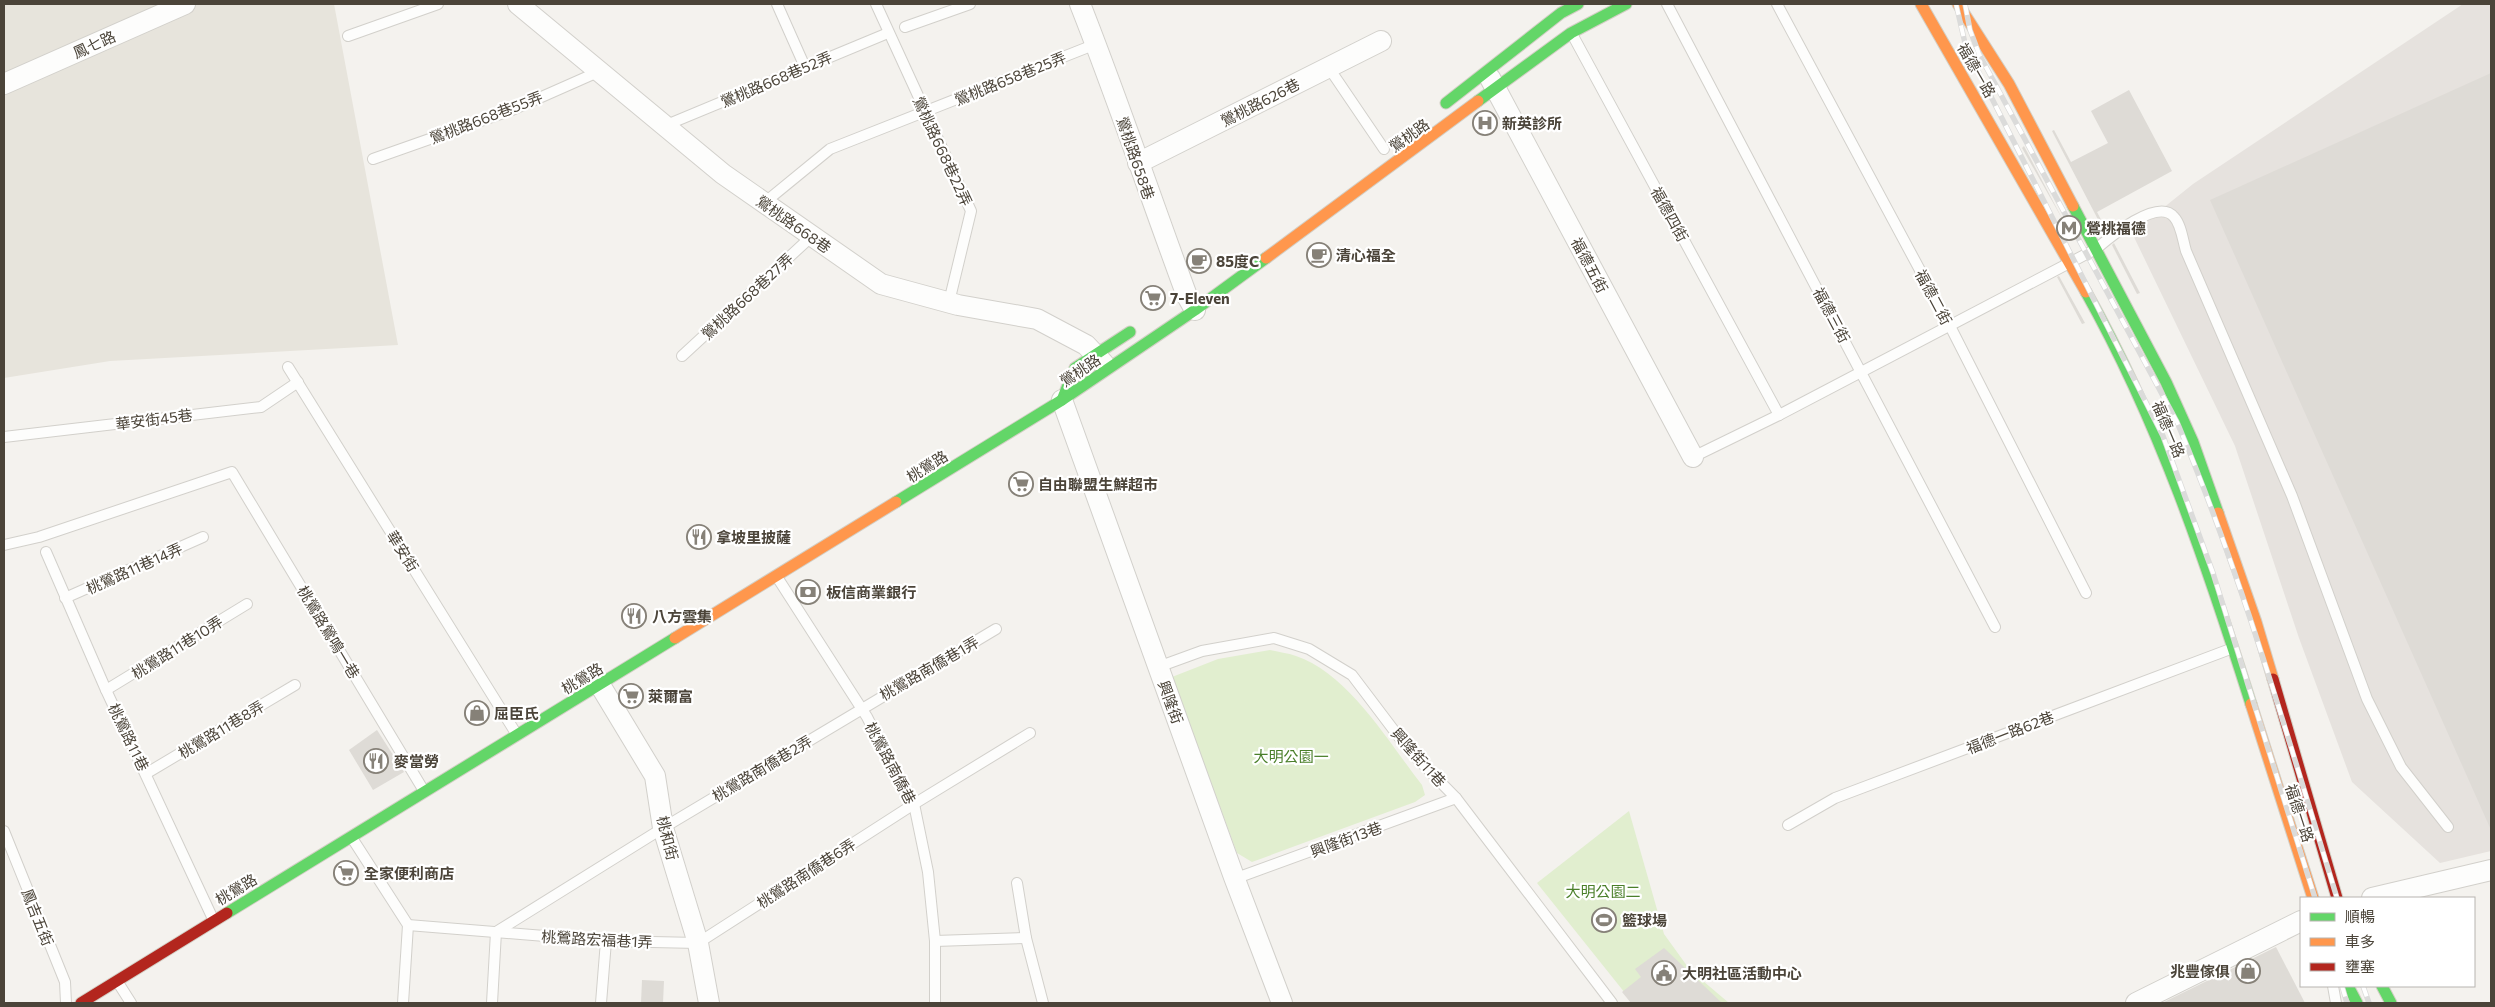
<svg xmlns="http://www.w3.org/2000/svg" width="2495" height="1007" viewBox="0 0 2495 1007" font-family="Commissioner,'Noto Sans TC',sans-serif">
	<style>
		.residential { fill: #e7e4dc }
		.industrial { fill: #e6e2de }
		.green { fill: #e1eecf }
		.building { fill: #dedbd6 }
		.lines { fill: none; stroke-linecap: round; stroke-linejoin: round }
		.lane-casing { stroke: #d2d0cb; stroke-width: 12 }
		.street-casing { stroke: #d2d0cb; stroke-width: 22 }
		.fast-casing { stroke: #d3cfc5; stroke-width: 13 }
		.slow-casing { stroke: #d3cfc5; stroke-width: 13 }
		.jam-casing { stroke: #d3cfc5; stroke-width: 13 }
		.lane { stroke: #fdfdfc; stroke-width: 10 }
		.street { stroke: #fdfdfc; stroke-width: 20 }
		.fast { stroke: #63d668; stroke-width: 11 }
		.slow { stroke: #ff974d; stroke-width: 11 }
		.jam { stroke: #b3261e; stroke-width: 11 }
		.rail-casing { stroke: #dbdbda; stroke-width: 5.5 }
		.rail { stroke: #fff; stroke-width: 4; stroke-dasharray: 11; stroke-linecap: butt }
		.labels { text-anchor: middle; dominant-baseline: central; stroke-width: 4.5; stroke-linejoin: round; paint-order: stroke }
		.street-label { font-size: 15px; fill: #4b4439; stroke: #fff }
		.poi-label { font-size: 15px; font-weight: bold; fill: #4b4439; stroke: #fff; text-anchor: start }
		.park-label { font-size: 15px; fill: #4a7f2a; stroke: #fff }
	</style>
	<rect width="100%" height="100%" fill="#f4f2ee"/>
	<!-- residential -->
	<path class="residential" d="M4 4H334L398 345 110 361 4 378Z"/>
	<!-- industrial -->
	<path class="industrial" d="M2463 4H2491V851L2440 863 2352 782 2299 638 2235 446 2132 233 2193 184Z"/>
	<!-- green -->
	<g class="green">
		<path d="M1270 650C1278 652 1288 653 1296 656 1349 674 1389 743 1422 785L1425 795 1415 802 1252 862 1237 853 1172 677 1218 659Z"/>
		<path d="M1629 811 1664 934 1690 970 1729 1003H1633L1537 883Z"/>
	</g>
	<!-- building -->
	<g class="building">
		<path d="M2491 73V830L2210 200Z"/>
		<path d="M2129 90 2172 171 2097 212 2107 231 2105 233 2052 131 2054 130 2071 162 2108 143 2091 111Z"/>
		<path d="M2024 146 2064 222 2022 148Z"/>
		<path d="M2114 243 2140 293 2137 294 2112 245Z"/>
		<path d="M2059 276 2085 323 2082 324 2057 277Z"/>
		<path d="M377 730 404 772 373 790 349 750Z"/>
		<path d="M2276 947 2305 1003H2162Z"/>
		<path d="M1664 948 1722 1003H1631L1622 992 1641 977 1635 969Z"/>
		<path d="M642 980 664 981 663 1003H641Z"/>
	</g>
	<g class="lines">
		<defs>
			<g id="lane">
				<path d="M777 4 805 67"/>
				<path d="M876 4 971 211 949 302"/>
				<path d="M1667 4 1995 627"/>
				<path d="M1777 4 1950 326 2086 593"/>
				<path d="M905 27 970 4"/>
				<path d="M1572 34 1779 415"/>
				<path d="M348 36 438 4"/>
				<path d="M1329 68 1384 149"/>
				<path d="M664 126 888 33"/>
				<path d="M373 159 512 110 598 72"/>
				<path d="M764 203 830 149 1096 44"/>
				<path d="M682 356 812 236"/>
				<path d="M288 367 517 735"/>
				<path d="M4 437 261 407 298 382"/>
				<path d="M1693 457 1779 415 2096 249C2110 237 2158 197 2174 217 2181 224 2183 241 2186 251L2292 496 2367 699 2401 767 2448 827"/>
				<path d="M4 545 39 537 232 472 424 791"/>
				<path d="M46 552 106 690 213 919"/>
				<path d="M777 577 867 717 907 796 914 804 928 872 935 941V1003"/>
				<path d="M65 598 203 537"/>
				<path d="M1158 667 1202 651 1274 638 1309 649 1352 675 1408 749 1456 798 1612 1003"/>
				<path d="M106 690 247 604"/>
				<path d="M147 773 295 685"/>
				<path d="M1788 825 1835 798 2233 648"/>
				<path d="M4 831 65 982 66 1003"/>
				<path d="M352 838 408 925 403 1003"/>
				<path d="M1234 879 1456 798"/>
				<path d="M1017 883 1026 938 1043 1003"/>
				<path d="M408 925 606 941 698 943 914 804 1030 733"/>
				<path d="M935 941 1026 938"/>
				<path d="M117 981 131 1003"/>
				<path d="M2333 986 2336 1003"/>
				<path d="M492 1003 496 932 663 828 996 629"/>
				<path d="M601 1003 606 941"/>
			</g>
			<g id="street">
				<path d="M518 4 723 174 881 284 958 305 1037 319 1086 345 1104 364"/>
				<path d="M1080 4C1118 100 1151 199 1187 296L1195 310"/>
				<path d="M1490 78 1693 457"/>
				<path d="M4 84 185 4"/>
				<path d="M1138 163 1381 41"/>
				<path d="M1062 400 1234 877 1282 1003"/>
				<path d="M600 685 655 776 663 828 698 943 709 1003"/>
				<path d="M2372 898 2491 870"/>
				<path d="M2136 1003 2301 921"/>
			</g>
			<g id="fast">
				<path d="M1478 101 1571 33 1626 4"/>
				<path d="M1446 103 1561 13 1578 4"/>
				<path d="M2073 206 2166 382 2193 442 2218 513"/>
				<path d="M2086 292C2159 422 2206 562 2251 704"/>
				<path d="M1062 400 1075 368 1130 332"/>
				<path d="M896 502 1062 400 1195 310 1266 258"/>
				<path d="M227 913 675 638"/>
				<path d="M2348 986 2357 1003"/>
				<path d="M2382 986 2391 1003"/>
			</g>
			<g id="slow">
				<path d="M1921 4 2086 292"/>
				<path d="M1958 4 2009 84 2073 206"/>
				<path d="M1266 258 1478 101"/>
				<path d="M2218 513 2256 622 2273 679"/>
				<path d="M675 638 896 502"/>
				<path d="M2251 704 2313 898"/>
			</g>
			<g id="jam">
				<path d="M2273 679 2337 898"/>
				<path d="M81 1003 227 913"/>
			</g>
		</defs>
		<!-- lane casing -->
		<use href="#lane" class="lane-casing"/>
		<!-- street casing -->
		<use href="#street" class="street-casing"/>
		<!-- fast casing -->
		<use href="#fast" class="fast-casing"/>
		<!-- slow casing -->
		<use href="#slow" class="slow-casing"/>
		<!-- jam casing -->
		<use href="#jam" class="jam-casing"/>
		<!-- lane -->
		<use href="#lane" class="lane"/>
		<!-- street -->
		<use href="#street" class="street"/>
		<!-- fast -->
		<use href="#fast" class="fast"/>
		<!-- slow -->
		<use href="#slow" class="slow"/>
		<!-- jam -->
		<use href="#jam" class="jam"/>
		<defs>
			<g id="rail">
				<path d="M1956 4 1965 43 1978 71 2163 436 2213 573 2315 898"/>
				<path d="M1965 4 1970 30 1979 54 2177 422C2242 576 2288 738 2337 898"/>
				<path d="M2342 986 2347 1003"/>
				<path d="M2363 986 2369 1003"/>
			</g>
		</defs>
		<!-- rail casing -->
		<use href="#rail" class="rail-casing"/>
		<!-- rail -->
		<use href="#rail" class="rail"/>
	</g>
	<!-- icons -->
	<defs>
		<symbol id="hospital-ring" viewBox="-11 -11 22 22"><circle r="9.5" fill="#fff" stroke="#868178" stroke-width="1.5"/><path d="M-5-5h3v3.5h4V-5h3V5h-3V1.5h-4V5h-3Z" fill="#868178"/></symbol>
		<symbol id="metro-ring" viewBox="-11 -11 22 22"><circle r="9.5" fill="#fff" stroke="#868178" stroke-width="1.5"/><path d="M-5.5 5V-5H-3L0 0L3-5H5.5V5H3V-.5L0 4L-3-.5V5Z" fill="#868178"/></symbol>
		<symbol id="cafe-ring" viewBox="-11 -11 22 22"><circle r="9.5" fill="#fff" stroke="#868178" stroke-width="1.5"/><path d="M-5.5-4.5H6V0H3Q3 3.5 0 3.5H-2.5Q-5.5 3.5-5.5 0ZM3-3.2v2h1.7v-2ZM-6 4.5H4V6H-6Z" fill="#868178"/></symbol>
		<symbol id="supermarket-ring" viewBox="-11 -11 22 22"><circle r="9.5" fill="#fff" stroke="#868178" stroke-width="1.5"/><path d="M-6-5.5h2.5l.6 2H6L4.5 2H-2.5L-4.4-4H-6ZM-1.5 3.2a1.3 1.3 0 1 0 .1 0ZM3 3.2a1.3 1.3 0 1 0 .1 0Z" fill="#868178"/></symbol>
		<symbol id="restaurant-ring" viewBox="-11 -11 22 22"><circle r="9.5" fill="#fff" stroke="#868178" stroke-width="1.5"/><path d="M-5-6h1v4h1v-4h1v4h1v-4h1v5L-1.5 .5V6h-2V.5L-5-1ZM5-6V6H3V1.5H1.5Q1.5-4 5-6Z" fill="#868178"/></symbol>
		<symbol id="bank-ring" viewBox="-11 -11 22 22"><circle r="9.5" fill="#fff" stroke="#868178" stroke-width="1.5"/><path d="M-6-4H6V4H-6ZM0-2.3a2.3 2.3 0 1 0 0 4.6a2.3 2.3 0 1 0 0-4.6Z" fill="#868178"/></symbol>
		<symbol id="shop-ring" viewBox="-11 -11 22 22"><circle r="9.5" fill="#fff" stroke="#868178" stroke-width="1.5"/><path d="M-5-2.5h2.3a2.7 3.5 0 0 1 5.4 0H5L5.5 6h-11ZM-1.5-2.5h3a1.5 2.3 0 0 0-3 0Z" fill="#868178"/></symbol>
		<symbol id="stadium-ring" viewBox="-11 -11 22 22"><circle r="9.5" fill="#fff" stroke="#868178" stroke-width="1.5"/><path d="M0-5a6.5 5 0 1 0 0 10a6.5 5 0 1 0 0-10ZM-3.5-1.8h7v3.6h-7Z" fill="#868178"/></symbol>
		<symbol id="civic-ring" viewBox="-11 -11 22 22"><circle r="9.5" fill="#fff" stroke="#868178" stroke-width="1.5"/><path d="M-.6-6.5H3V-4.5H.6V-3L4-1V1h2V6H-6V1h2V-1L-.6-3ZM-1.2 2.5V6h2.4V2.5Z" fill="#868178"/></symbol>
	</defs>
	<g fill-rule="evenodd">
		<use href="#hospital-ring" x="1471" y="109" width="28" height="28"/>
		<use href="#metro-ring" x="2055" y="214" width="28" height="28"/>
		<use href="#cafe-ring" x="1305" y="241" width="28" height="28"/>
		<use href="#cafe-ring" x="1185" y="247" width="28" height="28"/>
		<use href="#supermarket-ring" x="1139" y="284" width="28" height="28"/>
		<use href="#supermarket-ring" x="1007" y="470" width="28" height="28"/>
		<use href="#restaurant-ring" x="685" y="523" width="28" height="28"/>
		<use href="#bank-ring" x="794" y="578" width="28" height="28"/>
		<use href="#restaurant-ring" x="620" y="602" width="28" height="28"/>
		<use href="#supermarket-ring" x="617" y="682" width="28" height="28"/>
		<use href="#shop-ring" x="463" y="699" width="28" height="28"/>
		<use href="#restaurant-ring" x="362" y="747" width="28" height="28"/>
		<use href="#supermarket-ring" x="332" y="859" width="28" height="28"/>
		<use href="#stadium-ring" x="1590" y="906" width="28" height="28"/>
		<use href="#shop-ring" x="2234" y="957" width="28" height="28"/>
		<use href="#civic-ring" x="1650" y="959" width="28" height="28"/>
	</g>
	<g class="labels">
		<!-- street labels -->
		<g class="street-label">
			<text transform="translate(94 44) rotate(-24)">鳳七路</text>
			<text transform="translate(1977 70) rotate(60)">福德一路</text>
			<text transform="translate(1010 78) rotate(-22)">鶯桃路658巷25弄</text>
			<text transform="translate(776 79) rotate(-23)">鶯桃路668巷52弄</text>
			<text transform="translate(1260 102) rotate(-27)">鶯桃路626巷</text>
			<text transform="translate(486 117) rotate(-21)">鶯桃路668巷55弄</text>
			<text transform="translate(1409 135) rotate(-36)">鶯桃路</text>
			<text transform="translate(943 151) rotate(65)">鶯桃路668巷22弄</text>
			<text transform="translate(1136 158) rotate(71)">鶯桃路658巷</text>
			<text transform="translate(1670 214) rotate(61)">福德四街</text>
			<text transform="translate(794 224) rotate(35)">鶯桃路668巷</text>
			<text transform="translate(1590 265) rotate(62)">福德五街</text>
			<text transform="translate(747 296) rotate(-43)">鶯桃路668巷27弄</text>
			<text transform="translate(1934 297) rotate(62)">福德二街</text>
			<text transform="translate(1832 315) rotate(62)">福德三街</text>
			<text transform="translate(1080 370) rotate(-34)">鶯桃路</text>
			<text transform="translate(154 419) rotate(-7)">華安街45巷</text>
			<text transform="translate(2169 429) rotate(67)">福德一路</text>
			<text transform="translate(927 466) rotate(-32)">桃鶯路</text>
			<text transform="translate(403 551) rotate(58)">華安街</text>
			<text transform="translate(134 568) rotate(-24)">桃鶯路11巷14弄</text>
			<text transform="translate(329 632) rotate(59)">桃鶯路鶯鳴一巷</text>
			<text transform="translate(177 647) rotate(-32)">桃鶯路11巷10弄</text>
			<text transform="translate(929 668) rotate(-30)">桃鶯路南僑巷1弄</text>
			<text transform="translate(582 678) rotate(-31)">桃鶯路</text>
			<text transform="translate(1171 702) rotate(70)">興隆街</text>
			<text transform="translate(221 729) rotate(-31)">桃鶯路11巷8弄</text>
			<text transform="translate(2010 732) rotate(-21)">福德一路62巷</text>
			<text transform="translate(129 737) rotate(64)">桃鶯路11巷</text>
			<text transform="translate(1419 757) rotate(48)">興隆街11巷</text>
			<text transform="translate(891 763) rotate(62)">桃鶯路南僑巷</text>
			<text transform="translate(762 768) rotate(-31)">桃鶯路南僑巷2弄</text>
			<text transform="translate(2300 813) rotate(72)">福德一路</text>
			<text transform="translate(668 838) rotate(76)">桃和街</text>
			<text transform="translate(1346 839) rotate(-20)">興隆街13巷</text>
			<text transform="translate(806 873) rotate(-33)">桃鶯路南僑巷6弄</text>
			<text transform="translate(236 889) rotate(-31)">桃鶯路</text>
			<text transform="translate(38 917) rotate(68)">鳳吉五街</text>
			<text transform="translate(597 939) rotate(3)">桃鶯路宏福巷1弄</text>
		</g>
		<!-- poi labels -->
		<g class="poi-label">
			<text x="1502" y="123">新英診所</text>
			<text x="2086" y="228">鶯桃福德</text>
			<text x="1336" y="255">清心福全</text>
			<text x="1216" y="261">85度C</text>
			<text x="1170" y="298">7-Eleven</text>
			<text x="1038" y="484">自由聯盟生鮮超市</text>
			<text x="716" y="537">拿坡里披薩</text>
			<text x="826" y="592">板信商業銀行</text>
			<text x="652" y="616">八方雲集</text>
			<text x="648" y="696">萊爾富</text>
			<text x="494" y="713">屈臣氏</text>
			<text x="394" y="761">麥當勞</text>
			<text x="364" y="873">全家便利商店</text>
			<text x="1622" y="920">籃球場</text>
			<text x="2230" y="971" text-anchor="end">兆豐傢俱</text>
			<text x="1682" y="973">大明社區活動中心</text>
		</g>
		<!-- park labels -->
		<g class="park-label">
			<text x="1291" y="756">大明公園一</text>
			<text x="1603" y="891">大明公園二</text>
		</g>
	</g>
	<!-- border -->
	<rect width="2495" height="1007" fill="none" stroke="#4b4439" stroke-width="10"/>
	<!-- legend -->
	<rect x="2300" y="897" width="175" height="90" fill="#ffffff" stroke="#b7b4b0"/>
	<rect x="2310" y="913" width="25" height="8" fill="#63d668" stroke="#b7b4b0"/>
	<text x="2345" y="922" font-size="15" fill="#4b4439">順暢</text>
	<rect x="2310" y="938" width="25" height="8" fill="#ff974d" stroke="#b7b4b0"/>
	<text x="2345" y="947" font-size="15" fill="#4b4439">車多</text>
	<rect x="2310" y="963" width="25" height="8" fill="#b3261e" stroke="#b7b4b0"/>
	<text x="2345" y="972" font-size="15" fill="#4b4439">壅塞</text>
</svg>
